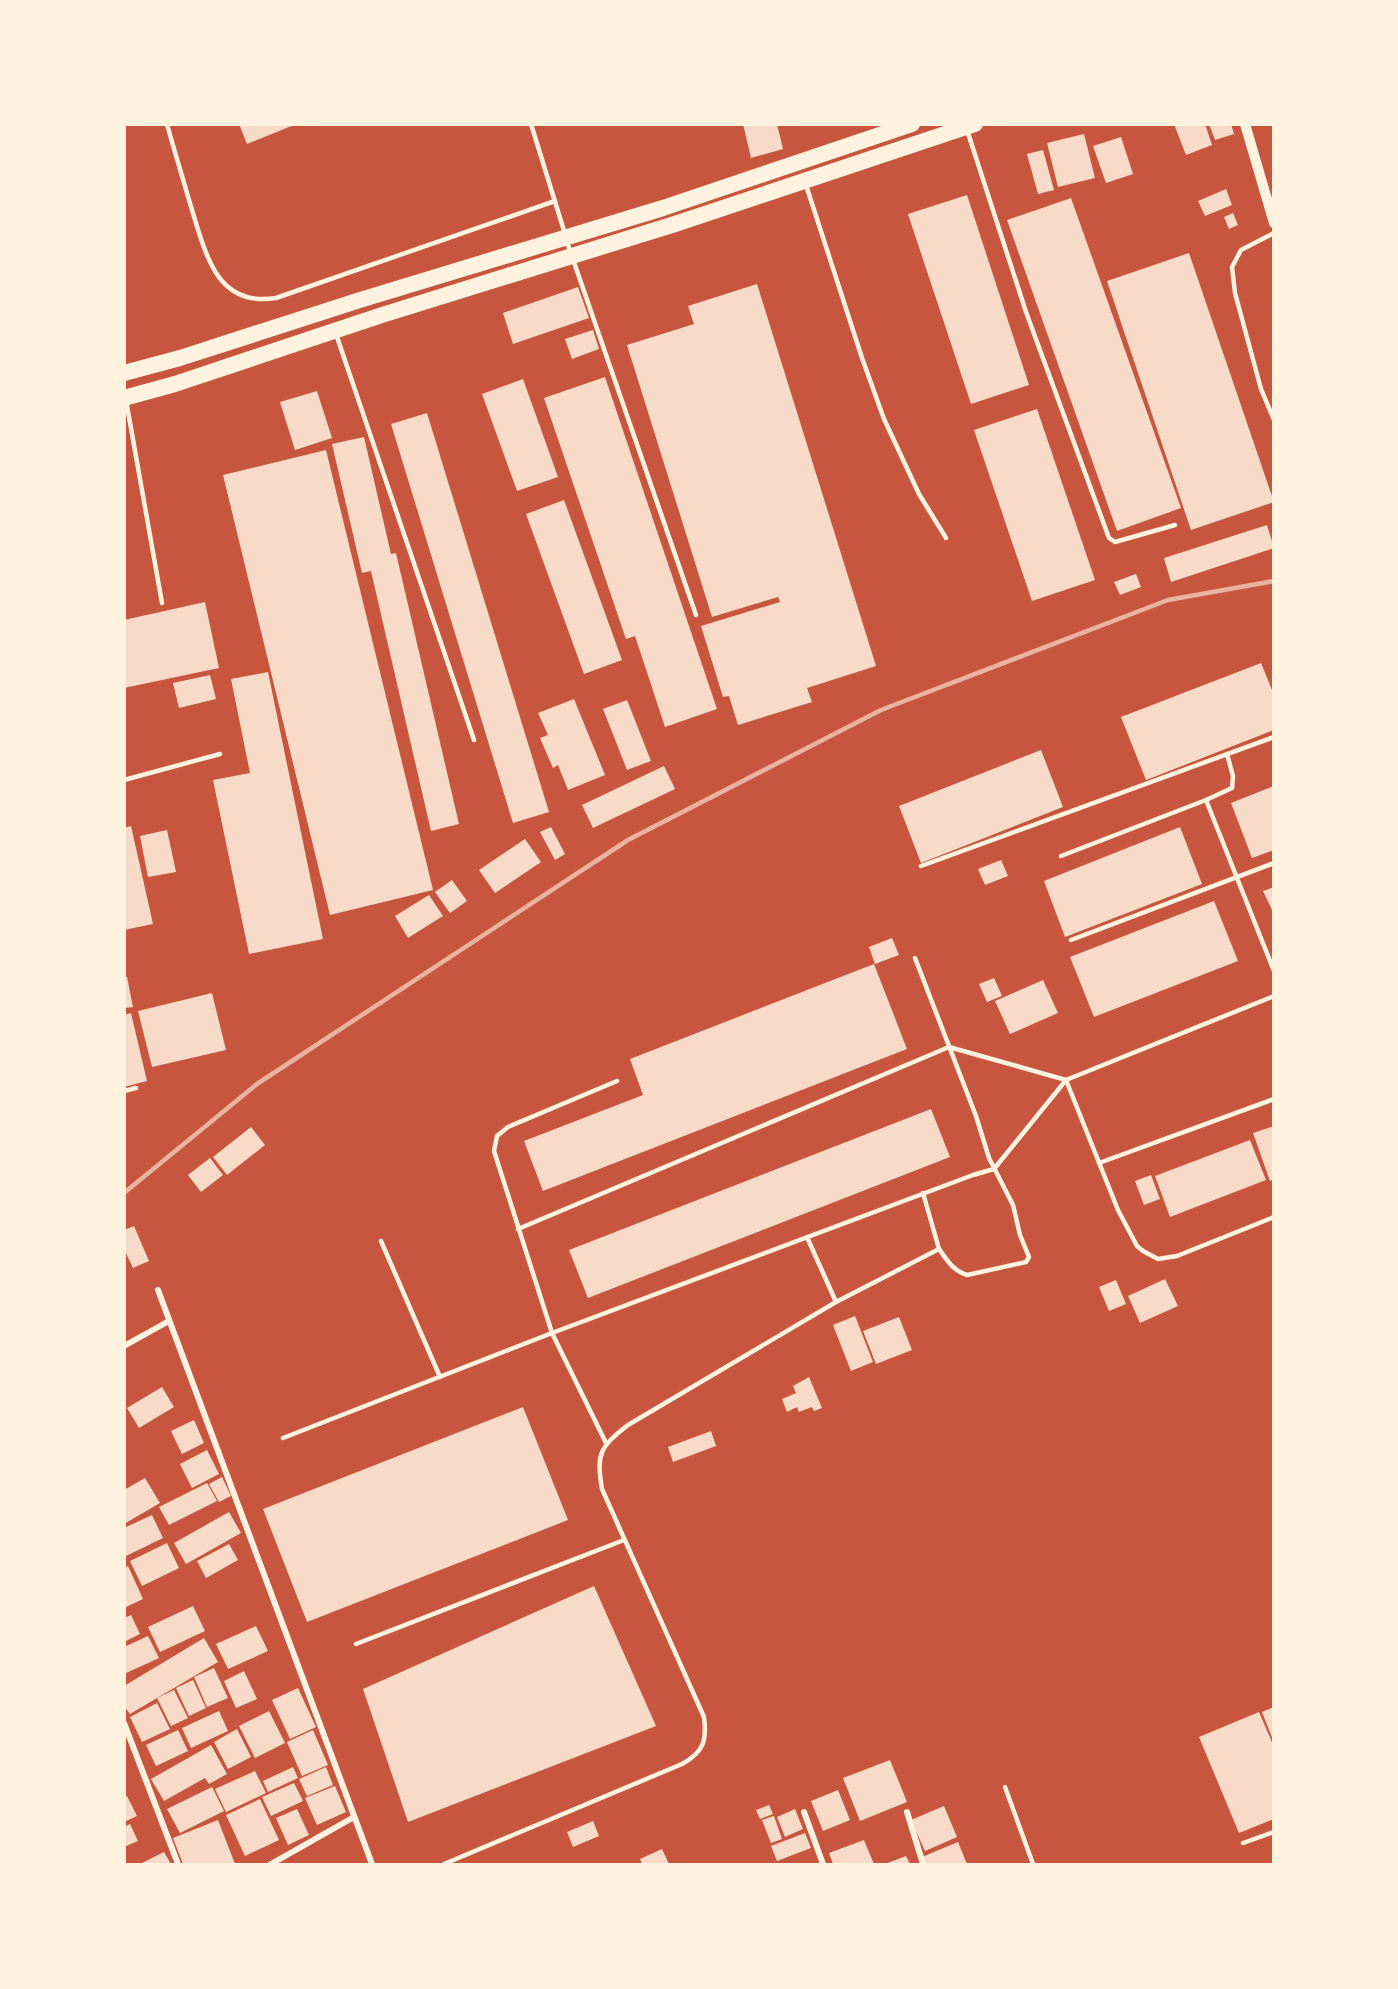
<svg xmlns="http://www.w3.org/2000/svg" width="1398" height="1989" viewBox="0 0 1398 1989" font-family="Inter,sans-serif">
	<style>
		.building { fill: #f7dbc8 }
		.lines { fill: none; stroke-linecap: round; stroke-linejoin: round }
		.service { stroke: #fff3e0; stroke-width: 4.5 }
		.minor { stroke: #fff3e0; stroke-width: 6 }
		.tertiary { stroke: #fff3e0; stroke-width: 10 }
		.trunk { stroke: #fff3e0; stroke-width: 16 }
		.rail { stroke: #e9b49f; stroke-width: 4.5 }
	</style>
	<rect width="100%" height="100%" fill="#c8553d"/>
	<!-- building -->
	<g class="building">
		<path d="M239 124H294V125L247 144Z"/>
		<path d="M743 124H777L783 149 751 158Z"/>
		<path d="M1174 124H1205L1212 145 1186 155Z"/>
		<path d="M1209 124H1231L1234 134 1215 140Z"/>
		<path d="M1084 134 1095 178 1058 187 1047 143Z"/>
		<path d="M1121 137 1133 174 1106 183 1093 146Z"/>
		<path d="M1043 150 1054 190 1038 194 1027 154Z"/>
		<path d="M1226 189 1232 205 1205 216 1198 201Z"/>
		<path d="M967 195 1029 385 971 404 908 214Z"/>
		<path d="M1071 198 1181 508 1117 531 1007 220Z"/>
		<path d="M1233 213 1238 225 1229 229 1224 217Z"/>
		<path d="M1189 253 1274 502 1191 530 1107 281Z"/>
		<path d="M757 284 876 666 807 688 812 702 738 725 729 696 723 697 701 626 780 602 778 597 712 617 627 345 694 324 688 306Z"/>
		<path d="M578 287 589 318 513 344 503 313Z"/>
		<path d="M593 330 599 349 572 359 565 339Z"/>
		<path d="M605 377 717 709 665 727 635 636 626 639 544 398Z"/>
		<path d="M523 379 558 477 517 491 482 394Z"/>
		<path d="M317 391 332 438 295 450 280 402Z"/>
		<path d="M1037 409 1095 580 1032 601 974 430Z"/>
		<path d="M427 413 549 812 513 823 391 424Z"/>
		<path d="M364 437 391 554 396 553 459 824 431 831 371 571 362 573 332 444Z"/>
		<path d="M326 450 433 890 330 915 223 475Z"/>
		<path d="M564 500 622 660 584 674 526 514Z"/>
		<path d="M1267 525 1274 548 1171 582 1164 558Z"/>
		<path d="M1136 574 1141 587 1120 595 1114 582Z"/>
		<path d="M205 602 219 668 124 688V620Z"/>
		<path d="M1261 663 1274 695V730L1146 780 1121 717Z"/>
		<path d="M268 672 323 939 249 954 213 780 250 773 231 679Z"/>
		<path d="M210 675 216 699 179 708 173 683Z"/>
		<path d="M574 699 605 775 568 790 558 765 553 768 540 738 548 735 538 713Z"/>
		<path d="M627 700 651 761 627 770 603 709Z"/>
		<path d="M1041 750 1063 807 921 863 899 806Z"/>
		<path d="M664 766 675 789 593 828 582 805Z"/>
		<path d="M1274 786V850L1252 858 1231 803Z"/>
		<path d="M131 826 153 924 124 930V828Z"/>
		<path d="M551 827 565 854 555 860 540 832Z"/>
		<path d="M1180 827 1202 884 1065 937 1044 881Z"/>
		<path d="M167 830 176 872 148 877 140 836Z"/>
		<path d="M525 839 541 862 495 893 479 870Z"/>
		<path d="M1001 860 1008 876 985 885 978 869Z"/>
		<path d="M452 880 467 901 450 913 435 892Z"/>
		<path d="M1274 887V914L1263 891Z"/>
		<path d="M429 895 443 916 408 938 395 916Z"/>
		<path d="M1214 901 1238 961 1094 1017 1070 957Z"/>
		<path d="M892 938 899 955 875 964 869 947Z"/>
		<path d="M874 964 907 1049 543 1191 524 1141 643 1095 630 1059Z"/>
		<path d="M124 977H127L133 1007 124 1008Z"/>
		<path d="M994 978 1002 996 987 1002 979 984Z"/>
		<path d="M1043 980 1058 1013 1010 1034 995 1001Z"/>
		<path d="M212 993 226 1050 152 1067 138 1011Z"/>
		<path d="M131 1013 147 1081 124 1087V1015Z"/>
		<path d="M931 1109 950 1157 588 1298 569 1250Z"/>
		<path d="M1274 1126V1179L1270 1181 1253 1133Z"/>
		<path d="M251 1127 265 1145 227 1175 213 1157Z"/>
		<path d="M1250 1140 1266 1180 1170 1217 1155 1176Z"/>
		<path d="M210 1158 223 1175 201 1192 188 1175Z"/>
		<path d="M1151 1175 1160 1199 1144 1205 1135 1181Z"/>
		<path d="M134 1226 149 1261 133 1268 124 1249V1230Z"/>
		<path d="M1165 1279 1178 1306 1140 1323 1128 1296Z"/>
		<path d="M1116 1280 1126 1304 1109 1311 1099 1287Z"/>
		<path d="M855 1316 873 1362 851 1371 833 1325Z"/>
		<path d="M899 1317 912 1350 876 1364 863 1331Z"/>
		<path d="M809 1377 822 1408 814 1411 812 1407 799 1412 797 1407 787 1412 782 1399 796 1393 793 1386Z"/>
		<path d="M162 1387 174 1407 139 1428 127 1408Z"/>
		<path d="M523 1407 568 1520 307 1622 263 1509Z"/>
		<path d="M194 1420 204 1443 182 1454 171 1431Z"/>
		<path d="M711 1431 716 1446 673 1462 668 1447Z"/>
		<path d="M207 1450 219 1474 192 1488 180 1464Z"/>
		<path d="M222 1477 231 1496 219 1502 209 1484Z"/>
		<path d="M145 1478 160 1503 124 1524V1490Z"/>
		<path d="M207 1483 217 1501 169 1525 159 1507Z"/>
		<path d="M229 1512 241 1533 186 1564 174 1543Z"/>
		<path d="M152 1515 163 1538 124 1557V1528Z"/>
		<path d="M167 1543 179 1568 142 1586 130 1561Z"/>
		<path d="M229 1544 238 1560 206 1578 197 1561Z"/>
		<path d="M128 1566 143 1599 124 1608V1568Z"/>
		<path d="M594 1586 656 1726 408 1822 363 1689Z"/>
		<path d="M193 1606 205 1631 160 1652 148 1627Z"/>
		<path d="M131 1615 140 1634 124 1642V1618Z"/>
		<path d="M256 1626 268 1651 228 1669 216 1644Z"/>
		<path d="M148 1636 159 1658 124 1674V1647Z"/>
		<path d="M204 1638 218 1662 130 1714 124 1706V1686Z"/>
		<path d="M214 1668 228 1698 207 1707 194 1677Z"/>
		<path d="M244 1671 257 1699 236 1708 224 1681Z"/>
		<path d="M193 1680 206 1708 189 1716 176 1688Z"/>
		<path d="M298 1688 316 1727 290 1739 272 1700Z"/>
		<path d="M174 1690 188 1718 171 1726 157 1698Z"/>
		<path d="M157 1703 170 1729 142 1742 130 1717Z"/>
		<path d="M1274 1707V1740H1273L1262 1712Z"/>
		<path d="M219 1711 228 1731 191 1748 182 1728Z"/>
		<path d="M269 1711 285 1743 255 1758 239 1726Z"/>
		<path d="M1259 1712 1274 1747V1819L1239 1833 1199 1737Z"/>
		<path d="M237 1729 251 1757 228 1769 214 1742Z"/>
		<path d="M178 1730 188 1751 156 1766 146 1745Z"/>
		<path d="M313 1730 328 1765 302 1776 287 1742Z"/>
		<path d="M211 1745 227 1774 209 1784 205 1778 164 1801 151 1779Z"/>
		<path d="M890 1760 907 1802 860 1821 843 1778Z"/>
		<path d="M293 1767 298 1778 268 1792 263 1781Z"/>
		<path d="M326 1767 333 1785 307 1796 299 1779Z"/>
		<path d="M255 1771 266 1793 226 1812 215 1789Z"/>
		<path d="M294 1783 303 1801 271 1816 262 1797Z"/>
		<path d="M335 1786 346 1812 317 1825 305 1798Z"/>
		<path d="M212 1787 224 1811 180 1833 167 1809Z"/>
		<path d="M838 1790 850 1820 823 1831 811 1801Z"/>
		<path d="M127 1796 137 1816 124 1822V1797Z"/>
		<path d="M260 1799 279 1840 245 1856 226 1815Z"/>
		<path d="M769 1805 773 1814 760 1819 756 1810Z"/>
		<path d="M944 1806 957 1837 925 1851 911 1820Z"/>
		<path d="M297 1809 309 1835 288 1845 276 1818Z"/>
		<path d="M795 1809 803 1829 785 1837 777 1817Z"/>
		<path d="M774 1816 782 1839 771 1843 762 1820Z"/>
		<path d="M218 1820 235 1864H183L173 1838Z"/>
		<path d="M593 1821 599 1836 573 1847 567 1832Z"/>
		<path d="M130 1824 138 1841 124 1847V1827Z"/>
		<path d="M805 1833 811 1848 777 1861 771 1846Z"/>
		<path d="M864 1840 874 1864H833L829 1853Z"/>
		<path d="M958 1842 967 1864H925L922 1857Z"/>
		<path d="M662 1849 669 1864H642L640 1859Z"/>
		<path d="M164 1852 171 1864H140Z"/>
		<path d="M906 1856 910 1864H885Z"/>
	</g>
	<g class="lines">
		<!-- service -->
		<g class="service">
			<path d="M167 124C174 150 182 175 189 200 197 225 205 261 222 281 237 298 255 301 276 298L555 201"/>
			<path d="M531 124 565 234"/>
			<path d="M967 130 1026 312 1109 538 1115 542 1175 525"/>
			<path d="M806 185 862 358 884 419 919 494 946 538"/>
			<path d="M1274 233 1241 250 1232 267 1235 293 1261 389 1274 420"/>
			<path d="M567 242 696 615"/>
			<path d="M336 334 474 740"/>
			<path d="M126 400 162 603"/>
			<path d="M124 780 220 754"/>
			<path d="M1206 800 1232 788 1233 776 1227 754"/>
			<path d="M1061 856 1206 800 1274 971"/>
			<path d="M921 866 1274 737"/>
			<path d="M1071 940 1274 863"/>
			<path d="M915 958 976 1116 989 1158 1013 1205 1020 1235 1029 1257 1026 1262 967 1275C953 1271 947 1260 939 1249"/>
			<path d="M124 1091 136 1088"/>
			<path d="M1099 1163 1274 1099"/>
			<path d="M518 1229 949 1047 1066 1080 1118 1210 1137 1246 1143 1251 1158 1259 1177 1256 1274 1217"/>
			<path d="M381 1241 440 1377"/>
			<path d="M836 1302 939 1249 923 1193"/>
			<path d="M283 1438 552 1333 973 1175 994 1169 1066 1080 1274 996"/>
			<path d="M606 1443 552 1333 494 1151 497 1136 508 1127 617 1081"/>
			<path d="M356 1644 624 1540"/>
			<path d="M1005 1787 1033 1864"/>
			<path d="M1243 1843 1274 1832"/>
			<path d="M444 1864 682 1764C704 1752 707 1740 704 1717L602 1489C596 1453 600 1447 628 1425L836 1302 807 1237"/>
		</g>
		<!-- minor -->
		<g class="minor">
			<path d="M158 1290 372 1864"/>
			<path d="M124 1346 169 1321"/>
			<path d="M124 1723 178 1864"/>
			<path d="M804 1812 823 1864"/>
			<path d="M907 1812 923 1864"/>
			<path d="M271 1864 354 1817"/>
		</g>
		<!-- tertiary -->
		<path class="tertiary" d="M1245 124 1274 223"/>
		<!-- trunk -->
		<g class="trunk">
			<path d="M124 373 180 358 360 300 663 208 912 124"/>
			<path d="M124 398 175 384 382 315 675 224 975 124"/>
		</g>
		<!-- rail -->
		<path class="rail" d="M124 1193 257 1084 628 840 881 710 1168 600 1274 581"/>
	</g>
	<!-- border -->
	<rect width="1398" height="1989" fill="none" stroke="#fff3e0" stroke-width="252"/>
</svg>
